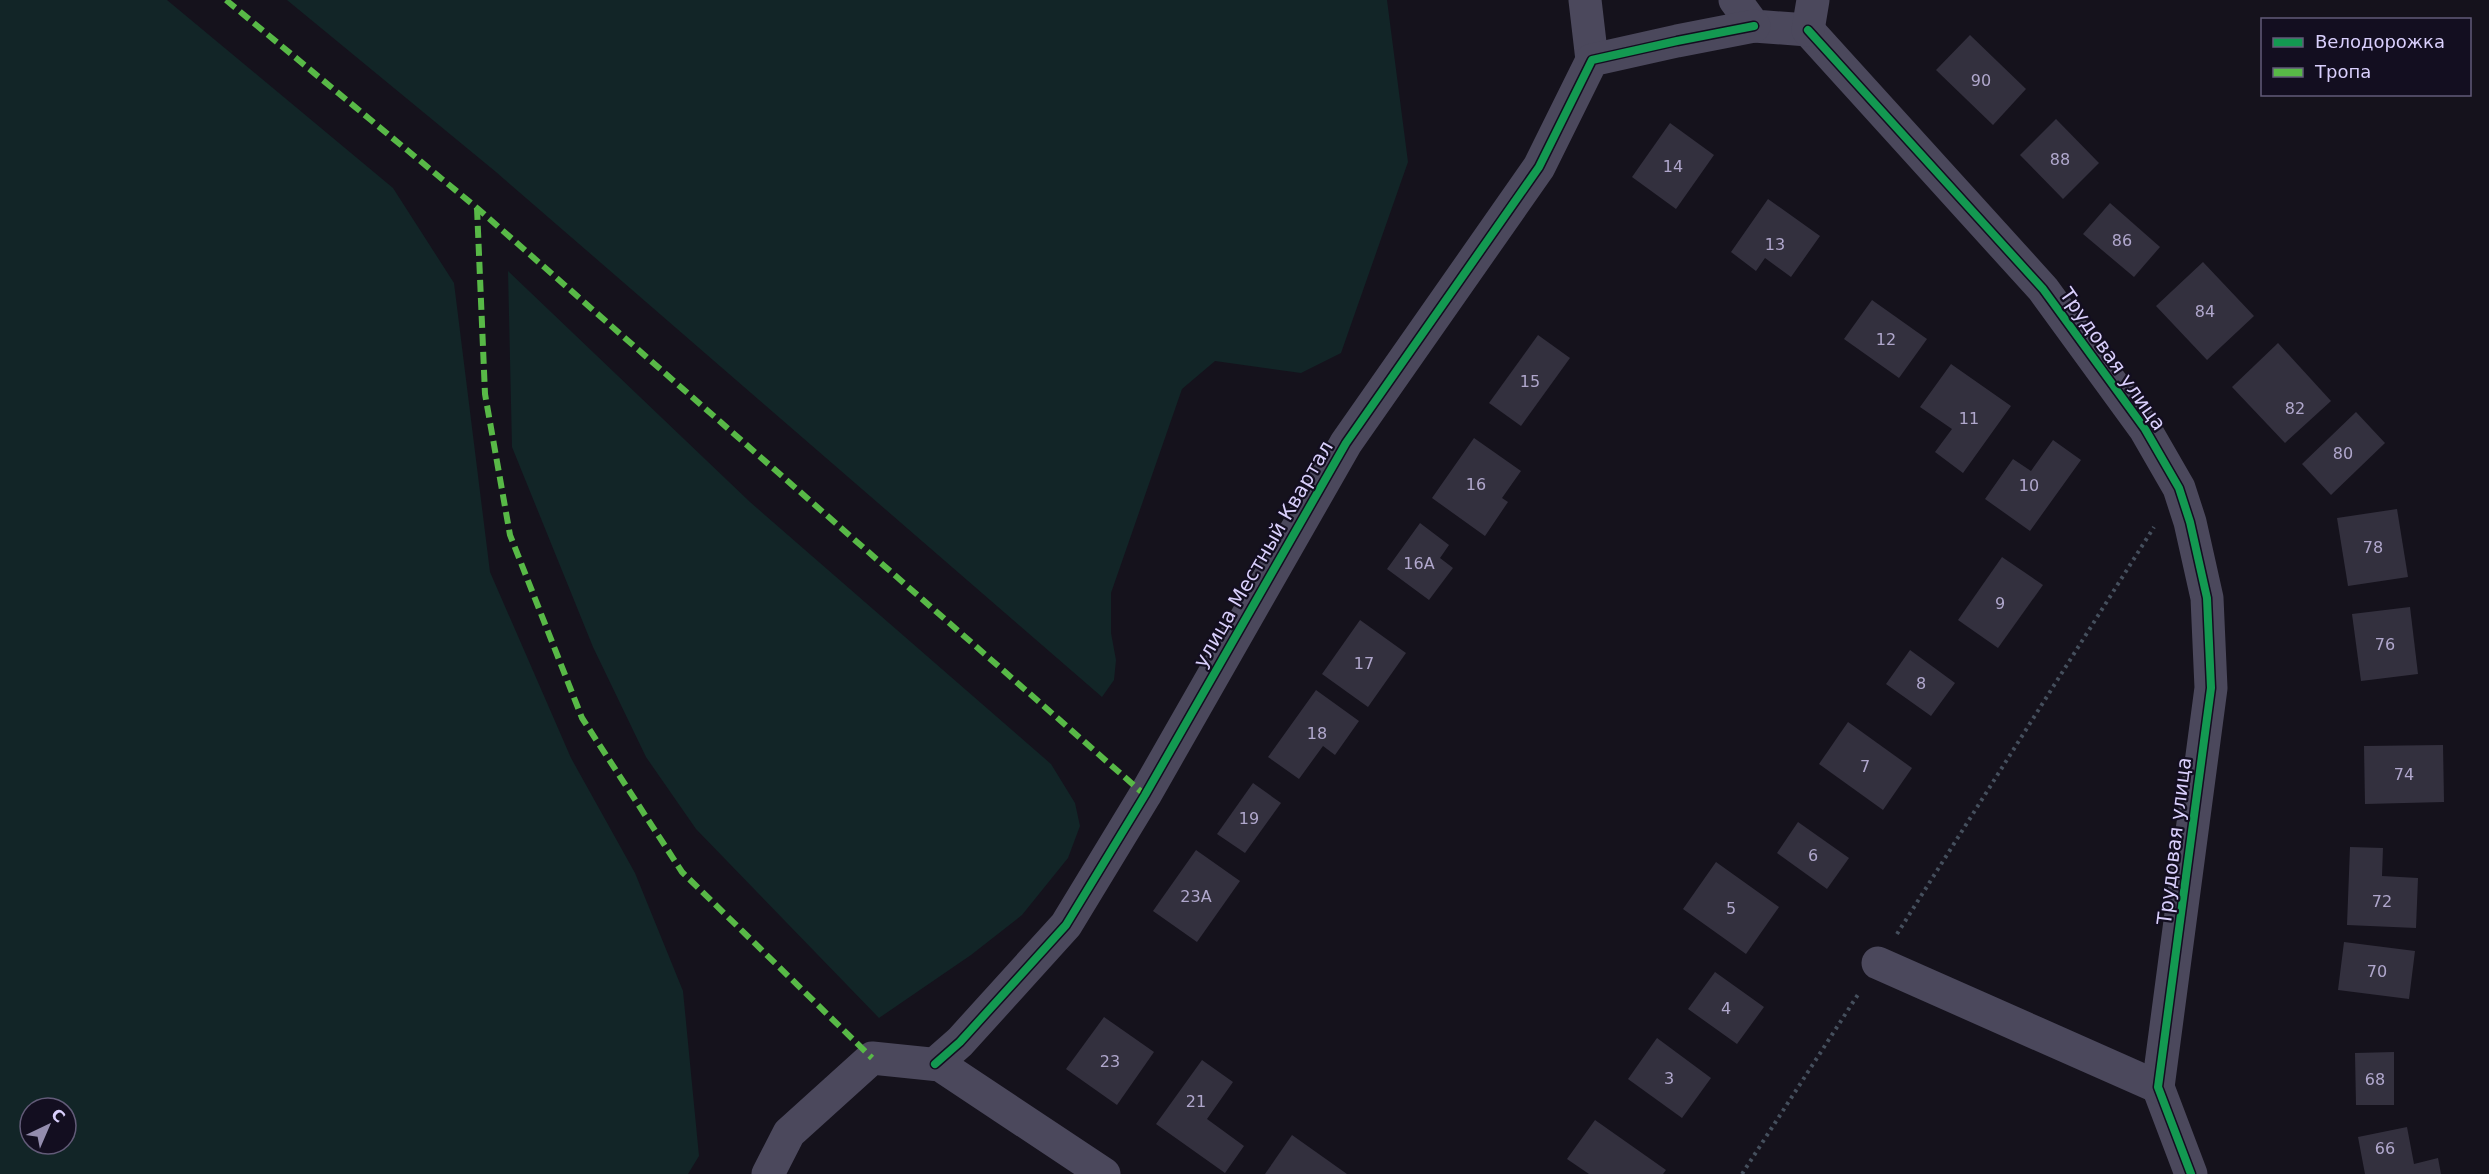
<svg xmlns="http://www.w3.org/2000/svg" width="2489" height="1174" viewBox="0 0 2489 1174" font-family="'DejaVu Sans',sans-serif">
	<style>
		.green { fill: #122527; fill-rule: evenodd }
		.building { fill: #33303e }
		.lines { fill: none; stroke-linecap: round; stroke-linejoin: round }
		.path { stroke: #454f5d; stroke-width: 4; stroke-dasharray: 3 4.5; stroke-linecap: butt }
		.street { stroke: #4b485c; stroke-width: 33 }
		.quiet { stroke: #58b947; stroke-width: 6; stroke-dasharray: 12 6; stroke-linecap: butt }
		.cycleway-casing { stroke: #130e20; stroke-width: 11 }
		.cycleway { stroke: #139951; stroke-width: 8 }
		.labels { text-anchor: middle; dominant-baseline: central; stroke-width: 4.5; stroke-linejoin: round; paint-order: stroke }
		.number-label { font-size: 16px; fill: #b0a7cc }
		.street-label { font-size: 20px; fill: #d9cffc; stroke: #130e20 }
	</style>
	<rect width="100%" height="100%" fill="#15121c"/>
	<!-- green -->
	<g class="green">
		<path d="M0 0H167L393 188 454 283 490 572 571 758 635 873 683 991 699 1156 688 1174H0ZM30 1108H66V1144H30Z"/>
		<path d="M287 0H1387L1408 162 1341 353 1301 373 1215 361 1182 389 1111 593V633L1116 660 1114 680 1102 697 496 172Z"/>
		<path d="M508 271 750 502 1051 764 1075 803 1080 826 1068 858 1022 915 971 955 879 1018 696 829 646 757 593 647 512 447Z"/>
	</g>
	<!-- building -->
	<g class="building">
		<path d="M1970 35 2026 89 1993 125 1936 70Z"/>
		<path d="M2056 119 2099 163 2063 199 2020 155Z"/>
		<path d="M1670 123 1714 155 1676 209 1632 177Z"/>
		<path d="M1768 199 1820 236 1791 277 1765 258 1756 271 1731 252Z"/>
		<path d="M2110 203 2160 247 2134 277 2083 234Z"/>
		<path d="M2203 262 2254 316 2207 360 2156 306Z"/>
		<path d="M1872 300 1927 339 1899 378 1844 339Z"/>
		<path d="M1538 335 1570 358 1521 426 1489 403Z"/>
		<path d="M2278 343 2331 401 2285 443 2232 387Z"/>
		<path d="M1951 364 2011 406 1963 473 1935 452 1952 429 1920 407Z"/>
		<path d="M2356 412 2385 443 2331 495 2302 464Z"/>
		<path d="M1474 438 1521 471 1502 498 1508 502 1485 536 1432 498Z"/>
		<path d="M2053 440 2081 460 2030 531 1985 499 2013 459 2031 471Z"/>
		<path d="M2397 509 2408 577 2348 586 2337 518Z"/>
		<path d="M1420 523 1449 545 1440 558 1453 568 1429 600 1387 569Z"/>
		<path d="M2002 557 2043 585 1998 648 1958 620Z"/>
		<path d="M2410 607 2418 674 2361 681 2352 614Z"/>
		<path d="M1360 620 1406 653 1368 707 1322 674Z"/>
		<path d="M1910 650 1955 683 1931 716 1886 684Z"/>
		<path d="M1316 690 1359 721 1335 755 1323 746 1299 779 1268 757Z"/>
		<path d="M1848 722 1912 768 1883 810 1819 764Z"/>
		<path d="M2443 745 2444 802 2365 804 2364 746Z"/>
		<path d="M1253 783 1281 803 1245 853 1217 834Z"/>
		<path d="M1798 822 1849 858 1827 889 1777 853Z"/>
		<path d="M2350 847 2383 848 2382 876 2418 878 2416 928 2347 925Z"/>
		<path d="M1196 850 1240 881 1197 942 1153 911Z"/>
		<path d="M1716 862 1779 907 1746 954 1683 909Z"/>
		<path d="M2344 942 2415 951 2409 999 2338 990Z"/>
		<path d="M1715 972 1764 1007 1737 1044 1688 1009Z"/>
		<path d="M1104 1017 1154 1052 1117 1105 1066 1069Z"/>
		<path d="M1657 1038 1711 1078 1682 1118 1628 1079Z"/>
		<path d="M2394 1052V1105H2356L2355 1053Z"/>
		<path d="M1202 1060 1233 1082 1207 1119 1244 1146 1225 1173 1156 1124Z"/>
		<path d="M1595 1120 1666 1170 1663 1174H1589L1567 1159Z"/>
		<path d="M2407 1127 2414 1164 2438 1158 2441 1174H2365L2358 1137Z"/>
		<path d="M1292 1135 1347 1174H1265Z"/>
	</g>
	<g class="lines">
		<!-- path -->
		<g class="path">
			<path d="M1897 934 2154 527"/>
			<path d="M1742 1174 1859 993"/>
		</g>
		<!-- street -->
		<g class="street">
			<path d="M1585 0 1592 60"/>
			<path d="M1735 0 1754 26 1808 30"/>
			<path d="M1808 30 2043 289 2145 429 2179 488 2190 522 2207 598 2211 688 2158 1087 2191 1174"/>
			<path d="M1808 30 1813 0"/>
			<path d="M1878 963 2158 1087"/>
			<path d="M935 1064 960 1042 1066 925 1145 795 1346 443 1539 167 1592 60 1677 41 1754 26"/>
			<path d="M768 1174 789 1133 872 1058 940 1065 1104 1174"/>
		</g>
		<!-- quiet -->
		<g class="quiet">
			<path d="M226 0 477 208 1145 795"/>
			<path d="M477 208 485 394 510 535 582 718 682 872 872 1058"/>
		</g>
		<defs>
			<g id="cycleway">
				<path d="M1808 30 2043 289 2145 429 2179 488 2190 522 2207 598 2211 688 2158 1087 2191 1174"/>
				<path d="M935 1064 960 1042 1066 925 1145 795 1346 443 1539 167 1592 60 1677 41 1754 26"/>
			</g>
		</defs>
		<!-- cycleway casing -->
		<use href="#cycleway" class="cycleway-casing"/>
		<!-- cycleway -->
		<use href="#cycleway" class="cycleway"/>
	</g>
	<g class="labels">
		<!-- number labels -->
		<g class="number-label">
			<text x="1981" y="80">90</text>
			<text x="2060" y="159">88</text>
			<text x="1673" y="166">14</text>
			<text x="2122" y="240">86</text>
			<text x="1775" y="244">13</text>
			<text x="2205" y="311">84</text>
			<text x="1886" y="339">12</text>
			<text x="1530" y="381">15</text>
			<text x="2295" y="408">82</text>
			<text x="1969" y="418">11</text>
			<text x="2343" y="453">80</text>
			<text x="1476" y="484">16</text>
			<text x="2029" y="485">10</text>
			<text x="2373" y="547">78</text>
			<text x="1419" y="563">16А</text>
			<text x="2000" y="603">9</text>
			<text x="2385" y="644">76</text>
			<text x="1364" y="663">17</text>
			<text x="1921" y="683">8</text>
			<text x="1317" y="733">18</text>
			<text x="1865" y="766">7</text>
			<text x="2404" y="774">74</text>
			<text x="1249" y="818">19</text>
			<text x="1813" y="855">6</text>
			<text x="1196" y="896">23А</text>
			<text x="2382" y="901">72</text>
			<text x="1731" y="908">5</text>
			<text x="2377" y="971">70</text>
			<text x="1726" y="1008">4</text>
			<text x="1110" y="1061">23</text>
			<text x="1669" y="1078">3</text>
			<text x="2375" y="1079">68</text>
			<text x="1196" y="1101">21</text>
			<text x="2385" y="1148">66</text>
		</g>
		<!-- street labels -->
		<g class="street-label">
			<text transform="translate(2113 359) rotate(55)">Трудовая улица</text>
			<text transform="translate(1263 554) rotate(-60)">улица Местный Квартал</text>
			<text transform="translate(2174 841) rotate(-83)">Трудовая улица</text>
		</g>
	</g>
	<!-- legend -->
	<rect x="2261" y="18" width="210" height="78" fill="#130e20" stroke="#625b78" stroke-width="1.5"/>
	<rect x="2273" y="38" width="30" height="9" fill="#139951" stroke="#625b78" stroke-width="1.5"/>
	<text x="2315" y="48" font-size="18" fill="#d9cffc">Велодорожка</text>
	<rect x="2273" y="68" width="30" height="9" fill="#58b947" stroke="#625b78" stroke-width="1.5"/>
	<text x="2315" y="78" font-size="18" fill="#d9cffc">Тропа</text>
	<!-- north arrow -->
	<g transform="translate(48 1126) rotate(44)"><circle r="28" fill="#130e20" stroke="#625b78" stroke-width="1.5"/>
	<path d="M0-4.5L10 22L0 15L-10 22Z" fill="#948dae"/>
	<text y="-9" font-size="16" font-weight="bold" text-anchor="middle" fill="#d9cffc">С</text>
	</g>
</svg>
